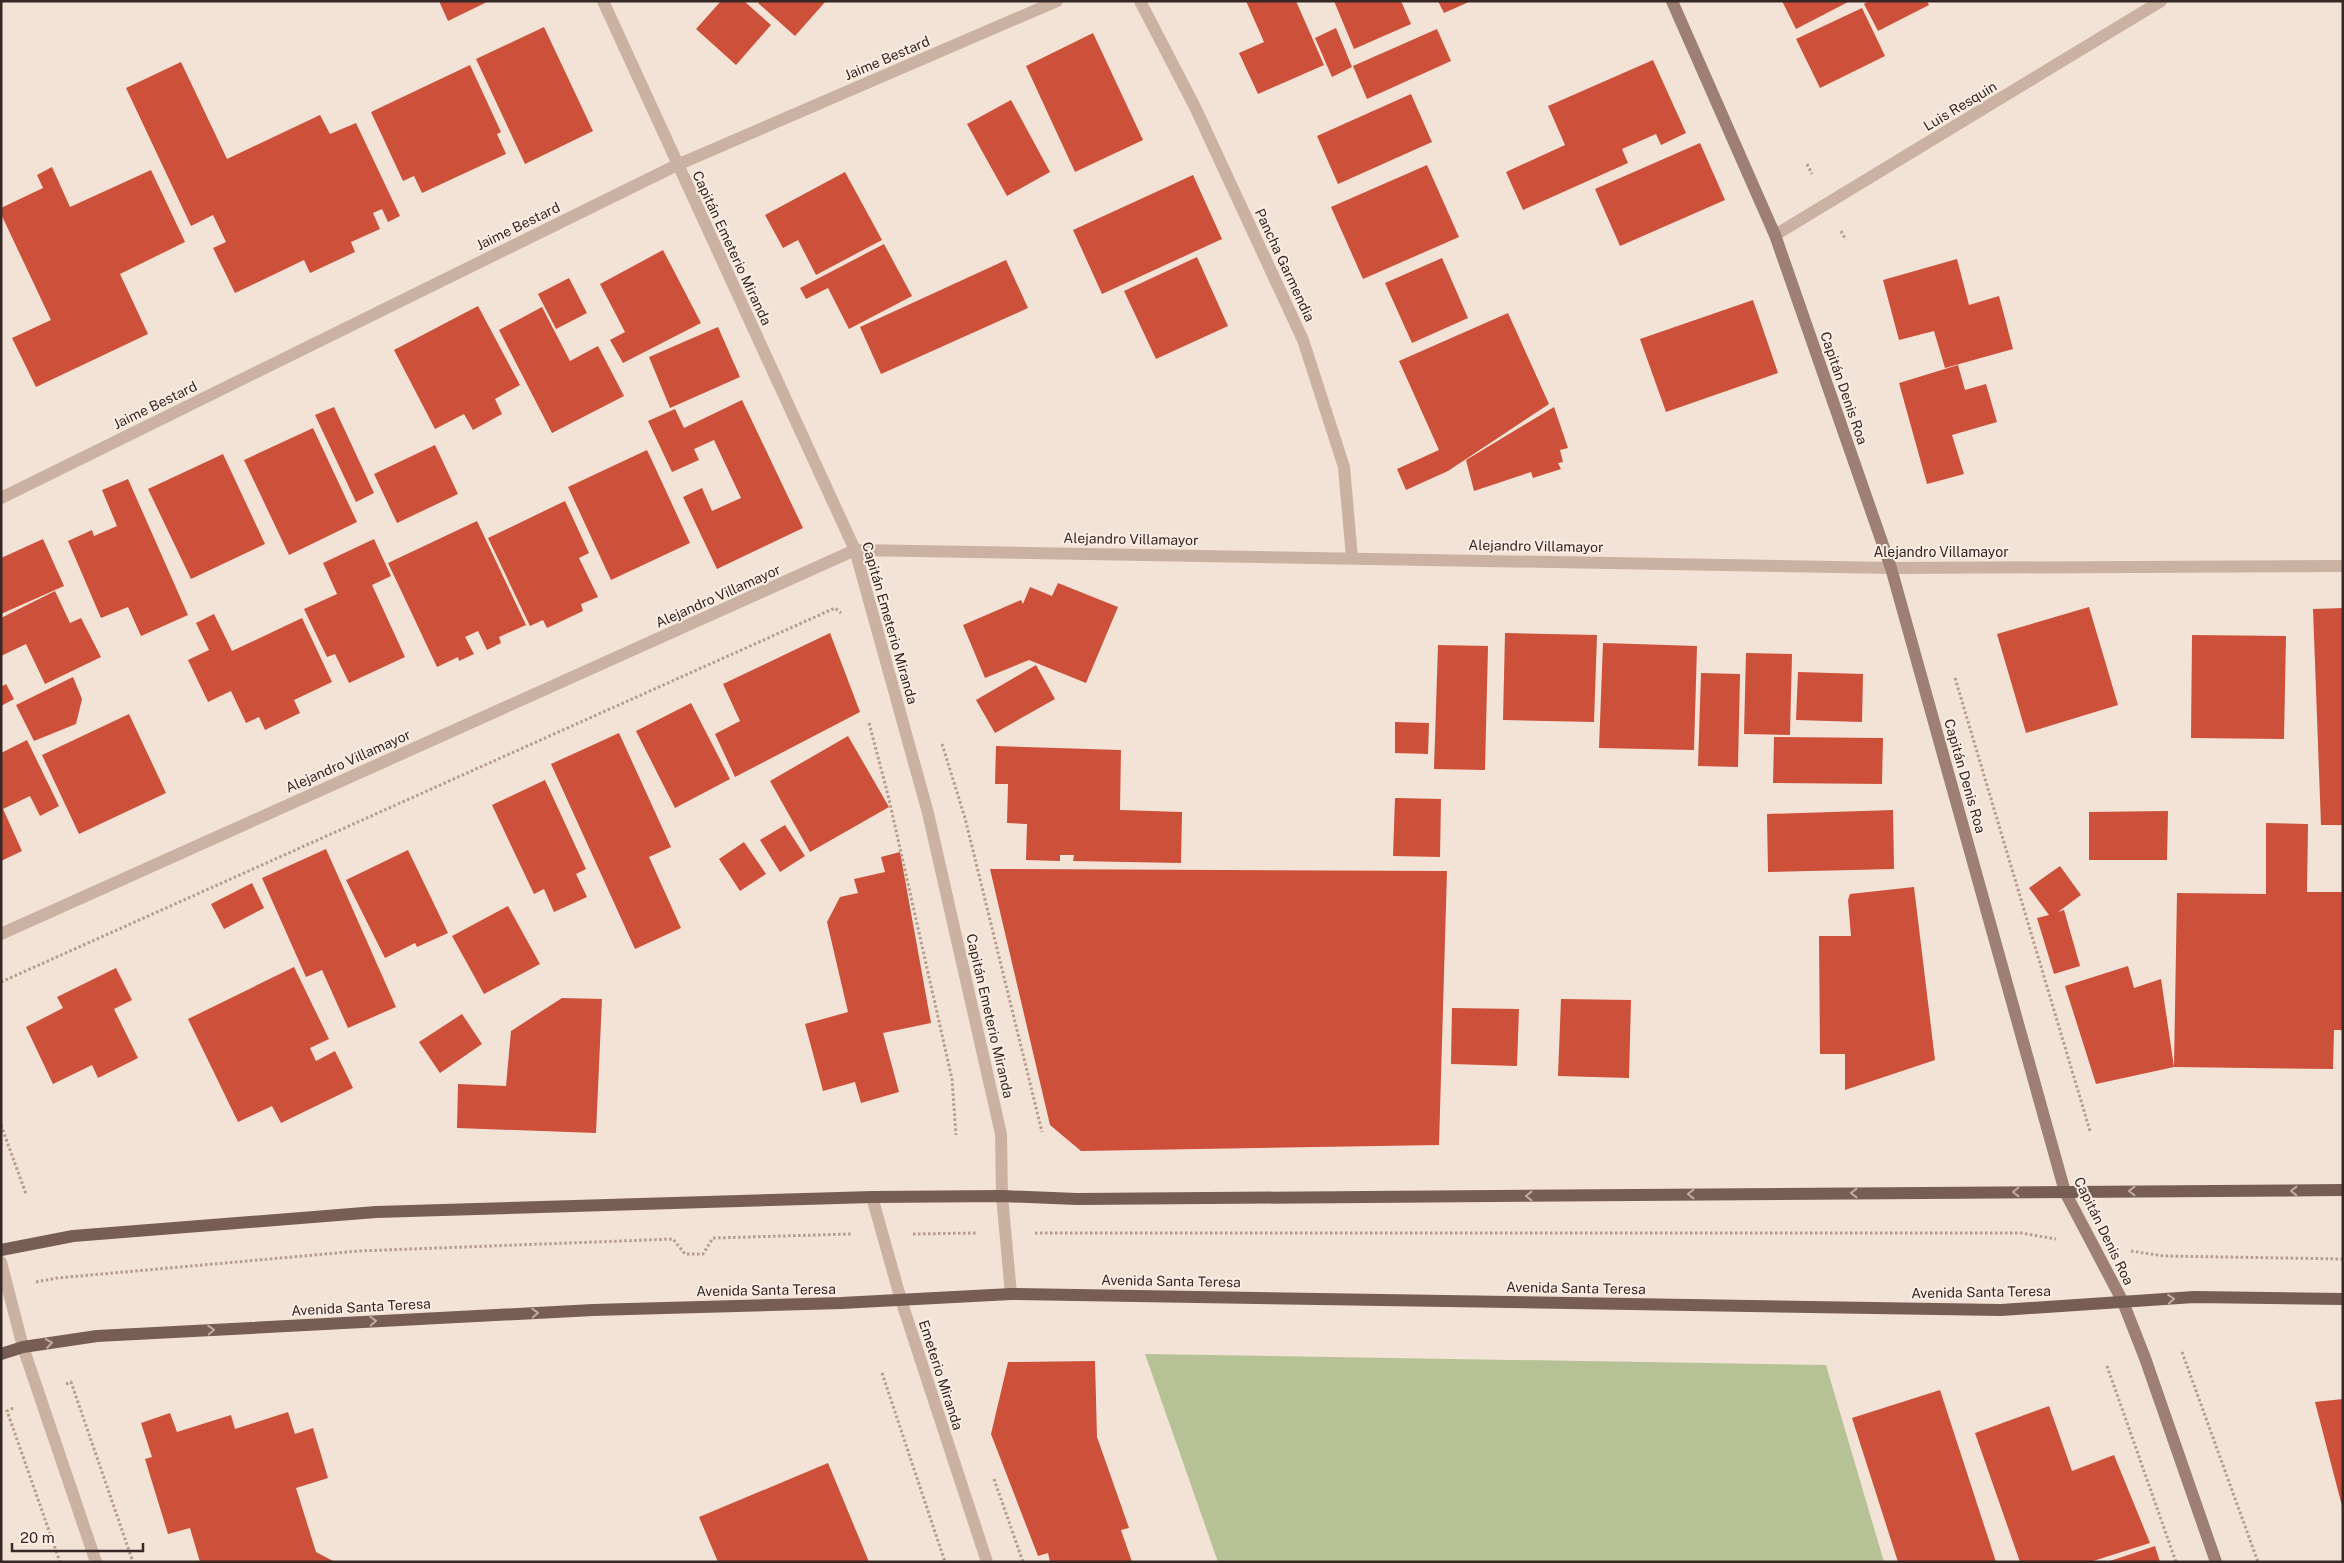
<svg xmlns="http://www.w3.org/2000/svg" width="2344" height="1563" viewBox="0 0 2344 1563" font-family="'Public Sans',sans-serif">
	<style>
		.green { fill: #b7c196 }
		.building { fill: #cd503a }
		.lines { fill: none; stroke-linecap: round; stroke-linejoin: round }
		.path { stroke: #b69b8c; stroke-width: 3; stroke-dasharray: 2.5 2.5; stroke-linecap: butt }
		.minor { stroke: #cab1a2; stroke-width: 12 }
		.secondary { stroke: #9e7f73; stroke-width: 12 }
		.primary { stroke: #785d55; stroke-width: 12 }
		.oneway { stroke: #c0aca3 }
		.labels { text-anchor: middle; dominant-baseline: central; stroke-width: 4; stroke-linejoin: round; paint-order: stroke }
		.street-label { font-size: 14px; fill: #352825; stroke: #faede3 }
	</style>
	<rect width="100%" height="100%" fill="#f2e3d6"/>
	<!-- green -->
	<path class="green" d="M1145 1354 1826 1365 1884 1562H1218Z"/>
	<!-- building -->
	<g class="building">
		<path d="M439 1H489L448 21Z"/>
		<path d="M721 1H744L771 25 736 65 696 29Z"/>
		<path d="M760 1H826L795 36 758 3Z"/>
		<path d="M1246 1H1296L1324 65 1258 94 1239 53 1264 42Z"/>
		<path d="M1334 1H1401L1411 24 1354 49Z"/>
		<path d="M1438 1H1471L1444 13Z"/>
		<path d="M1782 1H1850L1796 29Z"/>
		<path d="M1868 1H1927L1929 5 1878 31 1864 4Z"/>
		<path d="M1862 8 1885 56 1820 88 1796 39Z"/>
		<path d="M544 27 593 131 525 164 476 59Z"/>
		<path d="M1336 28 1352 67 1332 77 1315 38Z"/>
		<path d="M1437 29 1451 61 1367 99 1353 66Z"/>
		<path d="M1093 33 1143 140 1075 172 1026 66Z"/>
		<path d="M1653 60 1686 133 1661 145 1656 134 1622 149 1628 163 1523 210 1506 172 1565 145 1548 106Z"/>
		<path d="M181 62 227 159 320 115 330 134 356 123 400 216 388 222 382 209 373 213 380 229 351 242 355 252 310 273 304 260 235 293 213 248 226 242 213 215 191 226 126 88Z"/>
		<path d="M470 65 501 132 497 134 506 154 422 193 414 176 403 181 371 112Z"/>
		<path d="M1411 94 1432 142 1338 184 1317 136Z"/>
		<path d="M1011 100 1050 172 1007 196 967 124Z"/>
		<path d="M1700 143 1725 200 1620 246 1595 189Z"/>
		<path d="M1427 165 1459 237 1363 279 1331 207Z"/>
		<path d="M52 167 70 207 151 170 185 242 120 274 148 334 36 387 12 338 51 320 1 214V208L43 188 37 175Z"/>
		<path d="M845 172 882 240 816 275 798 240 783 248 765 215Z"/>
		<path d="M1193 175 1222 239 1102 294 1073 230Z"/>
		<path d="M884 244 912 296 849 329 828 288 806 299 800 288Z"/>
		<path d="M663 250 701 323 623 363 610 340 625 332 600 284Z"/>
		<path d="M1197 257 1228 326 1156 359 1124 291Z"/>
		<path d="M1442 258 1468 318 1412 343 1385 283Z"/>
		<path d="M1957 259 1969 305 1999 296 2013 349 1945 368 1934 331 1899 340 1883 280Z"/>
		<path d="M1006 260 1028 308 881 374 860 327Z"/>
		<path d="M569 278 587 313 556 329 538 294Z"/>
		<path d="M1753 300 1778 373 1666 412 1640 339Z"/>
		<path d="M478 306 520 385 495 399 502 414 473 430 464 414 435 429 394 350Z"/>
		<path d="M542 307 570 361 598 346 624 396 552 433 499 330Z"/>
		<path d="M1508 313 1549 404 1448 471 1406 490 1397 469 1439 450 1399 361Z"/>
		<path d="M718 327 740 377 670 408 649 357Z"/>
		<path d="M1958 365 1965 390 1986 384 1997 422 1952 435 1964 474 1927 484 1899 383Z"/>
		<path d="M742 400 803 528 717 569 683 497 702 488 712 511 741 498 714 440 694 449 699 460 672 472 648 421 675 409 684 428Z"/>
		<path d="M334 407 374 493 356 502 315 415Z"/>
		<path d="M1554 407 1568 448 1560 450 1563 462 1558 463 1561 469 1533 478 1531 472 1474 491 1466 460Z"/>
		<path d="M313 428 357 522 289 555 244 460Z"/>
		<path d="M435 445 458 494 397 523 374 474Z"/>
		<path d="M647 450 690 543 611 580 568 487Z"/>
		<path d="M223 454 265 544 191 579 148 489Z"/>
		<path d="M128 479 188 615 141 636 128 607 101 618 68 541 92 530 94 536 117 526 102 490Z"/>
		<path d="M565 501 589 553 579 558 598 597 581 604 583 611 547 628 543 620 530 626 488 538Z"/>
		<path d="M477 521 526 625 499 637 501 643 487 650 478 631 465 637 474 654 459 661 458 657 437 667 388 563Z"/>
		<path d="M43 539 64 586 1 614V558Z"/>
		<path d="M374 539 391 576 372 585 405 657 349 683 335 654 327 657 304 609 337 594 323 563Z"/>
		<path d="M1058 583 1118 607 1086 683 1029 660 985 678 963 625 1021 600 1023 604 1030 587 1052 596Z"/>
		<path d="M55 591 70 623 81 618 101 657 45 684 26 644 1 656V618Z"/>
		<path d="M2089 607 2118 705 2026 733 1997 634Z"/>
		<path d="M2343 608V825H2321L2313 609Z"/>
		<path d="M214 614 232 651 302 618 332 682 294 700 300 713 265 730 259 717 246 723 231 691 208 702 188 660 209 650 196 623Z"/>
		<path d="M830 633 860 712 735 777 715 734 740 721 723 684Z"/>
		<path d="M1505 633 1597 635 1594 722 1503 720Z"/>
		<path d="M2192 635 2286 636 2284 739 2191 738Z"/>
		<path d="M1603 643 1697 646 1694 750 1599 748Z"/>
		<path d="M1438 645 1488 646 1485 770 1434 769Z"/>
		<path d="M1746 653 1792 654 1790 735 1744 734Z"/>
		<path d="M1036 665 1055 699 995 733 976 700Z"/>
		<path d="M1798 672 1863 674 1862 722 1796 720Z"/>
		<path d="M1701 673 1740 674 1738 767 1698 766Z"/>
		<path d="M73 677 82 699 76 724 34 741 16 705Z"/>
		<path d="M6 684 14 699 1 706V687Z"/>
		<path d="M691 703 730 779 675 808 636 731Z"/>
		<path d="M129 714 166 793 79 834 42 755Z"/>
		<path d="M1395 722 1429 723 1428 754 1395 753Z"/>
		<path d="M619 733 671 847 649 857 681 928 635 949 551 764Z"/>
		<path d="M848 736 889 807 810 852 770 781Z"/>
		<path d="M1774 737 1883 738 1882 784 1773 783Z"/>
		<path d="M27 740 59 806 40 816 30 796 3 809 22 851 1 861V753Z"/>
		<path d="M996 746 1121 750 1120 810 1182 812 1181 863 1073 861 1074 855H1060V861L1026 860 1027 824 1007 823 1008 784H995Z"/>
		<path d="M545 780 586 869 576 874 587 897 554 912 544 889 534 894 492 805Z"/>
		<path d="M1395 798 1441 799 1440 857 1393 856Z"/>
		<path d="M1893 810 1894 869 1768 872 1767 814Z"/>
		<path d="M2168 811 2167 860H2089V812Z"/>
		<path d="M2266 823 2308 824 2307 892H2343V1030H2334L2333 1069 2174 1067 2096 1084 2065 986 2128 966 2134 988 2161 979 2174 1067 2177 893 2266 894Z"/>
		<path d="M785 825 805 856 780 872 760 840Z"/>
		<path d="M744 842 766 874 740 891 719 859Z"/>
		<path d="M326 849 396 1007 348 1028 322 970 306 977 262 878Z"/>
		<path d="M408 850 448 933 417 947 415 943 385 958 346 880Z"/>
		<path d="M900 852 931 1023 883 1033 899 1092 861 1103 855 1082 823 1091 805 1024 848 1012 827 922 840 897 858 893 854 879 885 872 881 857Z"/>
		<path d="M2060 866 2081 895 2058 912 2064 910 2080 966 2054 974 2037 918 2049 915 2029 888Z"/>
		<path d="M990 869 1447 871 1439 1145 1081 1151 1050 1125Z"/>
		<path d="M252 883 264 908 224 929 211 904Z"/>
		<path d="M1914 887 1935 1060 1845 1090V1054H1820L1819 936H1851L1848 900 1850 894Z"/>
		<path d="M508 906 540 964 484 994 452 936Z"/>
		<path d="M294 967 329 1039 310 1048 316 1061 335 1051 353 1088 281 1123 272 1106 238 1122 188 1019Z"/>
		<path d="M116 968 132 1000 114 1009 138 1058 98 1078 92 1065 53 1084 26 1027 63 1008 57 997Z"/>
		<path d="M562 998 602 999 596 1133 457 1128 458 1084 506 1086 511 1031Z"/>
		<path d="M1561 999 1631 1000 1629 1078 1558 1076Z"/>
		<path d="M1452 1008 1519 1009 1517 1066 1451 1064Z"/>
		<path d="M462 1014 482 1044 440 1073 419 1042Z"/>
		<path d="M1095 1361 1097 1437 1129 1528 1121 1530 1132 1562H1050L1048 1553 1038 1556 991 1434 1008 1362Z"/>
		<path d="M1940 1390 1996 1562H1898L1852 1418Z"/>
		<path d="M2343 1399V1506H2342L2315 1402Z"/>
		<path d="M2049 1406 2072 1471 2114 1455 2150 1543 2090 1562H2020L1975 1433Z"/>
		<path d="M288 1412 295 1434 313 1428 328 1478 296 1488 316 1552 335 1562H200L190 1528 168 1534 145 1459 152 1457 141 1423 170 1413 177 1432 231 1415 235 1429Z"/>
		<path d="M828 1463 869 1562H718L699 1517Z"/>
		<path d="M2155 1546 2160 1562H2110V1561Z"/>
	</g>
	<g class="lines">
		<!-- path -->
		<g class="path">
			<path d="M1807 164 1812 174"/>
			<path d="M1841 231 1846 240"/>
			<path d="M1955 678 2090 1131"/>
			<path d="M869 723 888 795 952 1079 956 1135"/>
			<path d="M942 744 965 818 1042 1132"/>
			<path d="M1 982 835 608 841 613"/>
			<path d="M1 1125 26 1194"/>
			<path d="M1035 1233H2021L2056 1239"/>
			<path d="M913 1234 976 1233"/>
			<path d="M2131 1251 2164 1256 2343 1259"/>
			<path d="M36 1282 57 1278 359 1251 673 1239 685 1254H703L713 1238 851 1234"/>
			<path d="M2182 1352 2258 1562"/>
			<path d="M2107 1366 2176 1562"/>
			<path d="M882 1373 945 1562"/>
			<path d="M66 1384 71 1382 133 1562"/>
			<path d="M13 1408 7 1411 60 1562"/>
			<path d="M994 1479 1023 1562"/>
		</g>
		<!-- minor -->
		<g class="minor">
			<path d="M603 1 855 550 928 813 1001 1134 1002 1196 1011 1294"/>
			<path d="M1140 1 1195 107 1303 340 1344 467 1352 558"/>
			<path d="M1775 235 2161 1"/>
			<path d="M1 498 677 165 1057 1"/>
			<path d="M1 934 855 550 1891 568 2343 566"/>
			<path d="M872 1197 901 1300 987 1562"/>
			<path d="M1 1262 23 1347 96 1562"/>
		</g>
		<!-- secondary -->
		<path class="secondary" d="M1672 1 1775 235 1891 568 2065 1192 2123 1302 2145 1358 2216 1562"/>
		<!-- primary -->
		<g class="primary">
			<path d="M1 1250 73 1236 376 1212 872 1197 1002 1196 1077 1199 2343 1190"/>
			<path d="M1 1354 23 1347 97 1336 593 1310 841 1303 1011 1294 2001 1310 2194 1297 2343 1299"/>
		</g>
	</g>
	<!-- one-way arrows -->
	<defs><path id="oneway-chevron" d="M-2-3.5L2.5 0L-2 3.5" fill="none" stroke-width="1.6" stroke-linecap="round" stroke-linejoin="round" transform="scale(1.25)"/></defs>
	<g class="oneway">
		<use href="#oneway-chevron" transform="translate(2132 1191) rotate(180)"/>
		<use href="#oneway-chevron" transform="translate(2294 1191) rotate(180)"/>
		<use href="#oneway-chevron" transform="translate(2016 1192) rotate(179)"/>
		<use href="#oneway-chevron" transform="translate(1854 1193) rotate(180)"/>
		<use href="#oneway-chevron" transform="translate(1691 1194) rotate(180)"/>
		<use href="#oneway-chevron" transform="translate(1529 1196) rotate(180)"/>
		<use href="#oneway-chevron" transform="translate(2171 1299) rotate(-4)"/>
		<use href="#oneway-chevron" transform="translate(535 1313) rotate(-3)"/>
		<use href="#oneway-chevron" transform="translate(373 1321) rotate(-3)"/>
		<use href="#oneway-chevron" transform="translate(211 1330) rotate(-3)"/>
		<use href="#oneway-chevron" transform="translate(49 1343) rotate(-9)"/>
	</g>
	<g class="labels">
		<!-- street labels -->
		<g class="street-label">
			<text transform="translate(887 58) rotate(-23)">Jaime Bestard</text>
			<text transform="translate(1960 106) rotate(-31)">Luis Resquin</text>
			<text transform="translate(518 226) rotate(-26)">Jaime Bestard</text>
			<text transform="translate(732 248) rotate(65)">Capitán Emeterio Miranda</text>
			<text transform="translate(1285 265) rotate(65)">Pancha Garmendia</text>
			<text transform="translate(1844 388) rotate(71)">Capitán Denis Roa</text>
			<text transform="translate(155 405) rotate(-26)">Jaime Bestard</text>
			<text transform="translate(1131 539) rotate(1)">Alejandro Villamayor</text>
			<text transform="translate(1536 546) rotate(1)">Alejandro Villamayor</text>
			<text x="1941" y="552">Alejandro Villamayor</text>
			<text transform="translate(718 596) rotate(-24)">Alejandro Villamayor</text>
			<text transform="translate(890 623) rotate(74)">Capitán Emeterio Miranda</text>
			<text transform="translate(348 761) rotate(-24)">Alejandro Villamayor</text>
			<text transform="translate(1965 776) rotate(74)">Capitán Denis Roa</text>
			<text transform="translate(990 1016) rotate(77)">Capitán Emeterio Miranda</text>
			<text transform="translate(2104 1231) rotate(64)">Capitán Denis Roa</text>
			<text transform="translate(1171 1281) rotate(1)">Avenida Santa Teresa</text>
			<text transform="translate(1576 1288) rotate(1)">Avenida Santa Teresa</text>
			<text transform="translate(766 1290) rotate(-1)">Avenida Santa Teresa</text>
			<text transform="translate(1981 1292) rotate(-1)">Avenida Santa Teresa</text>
			<text transform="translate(361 1307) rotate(-3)">Avenida Santa Teresa</text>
			<text transform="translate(941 1375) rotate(72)">Emeterio Miranda</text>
		</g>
	</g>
	<!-- border -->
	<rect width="2344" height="1563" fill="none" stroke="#352825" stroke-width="5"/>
	<!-- scale -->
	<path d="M12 1543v8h131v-8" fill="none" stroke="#352825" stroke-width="2.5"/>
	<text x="20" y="1543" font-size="15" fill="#352825" stroke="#faede3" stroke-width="4" paint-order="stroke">20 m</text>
</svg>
